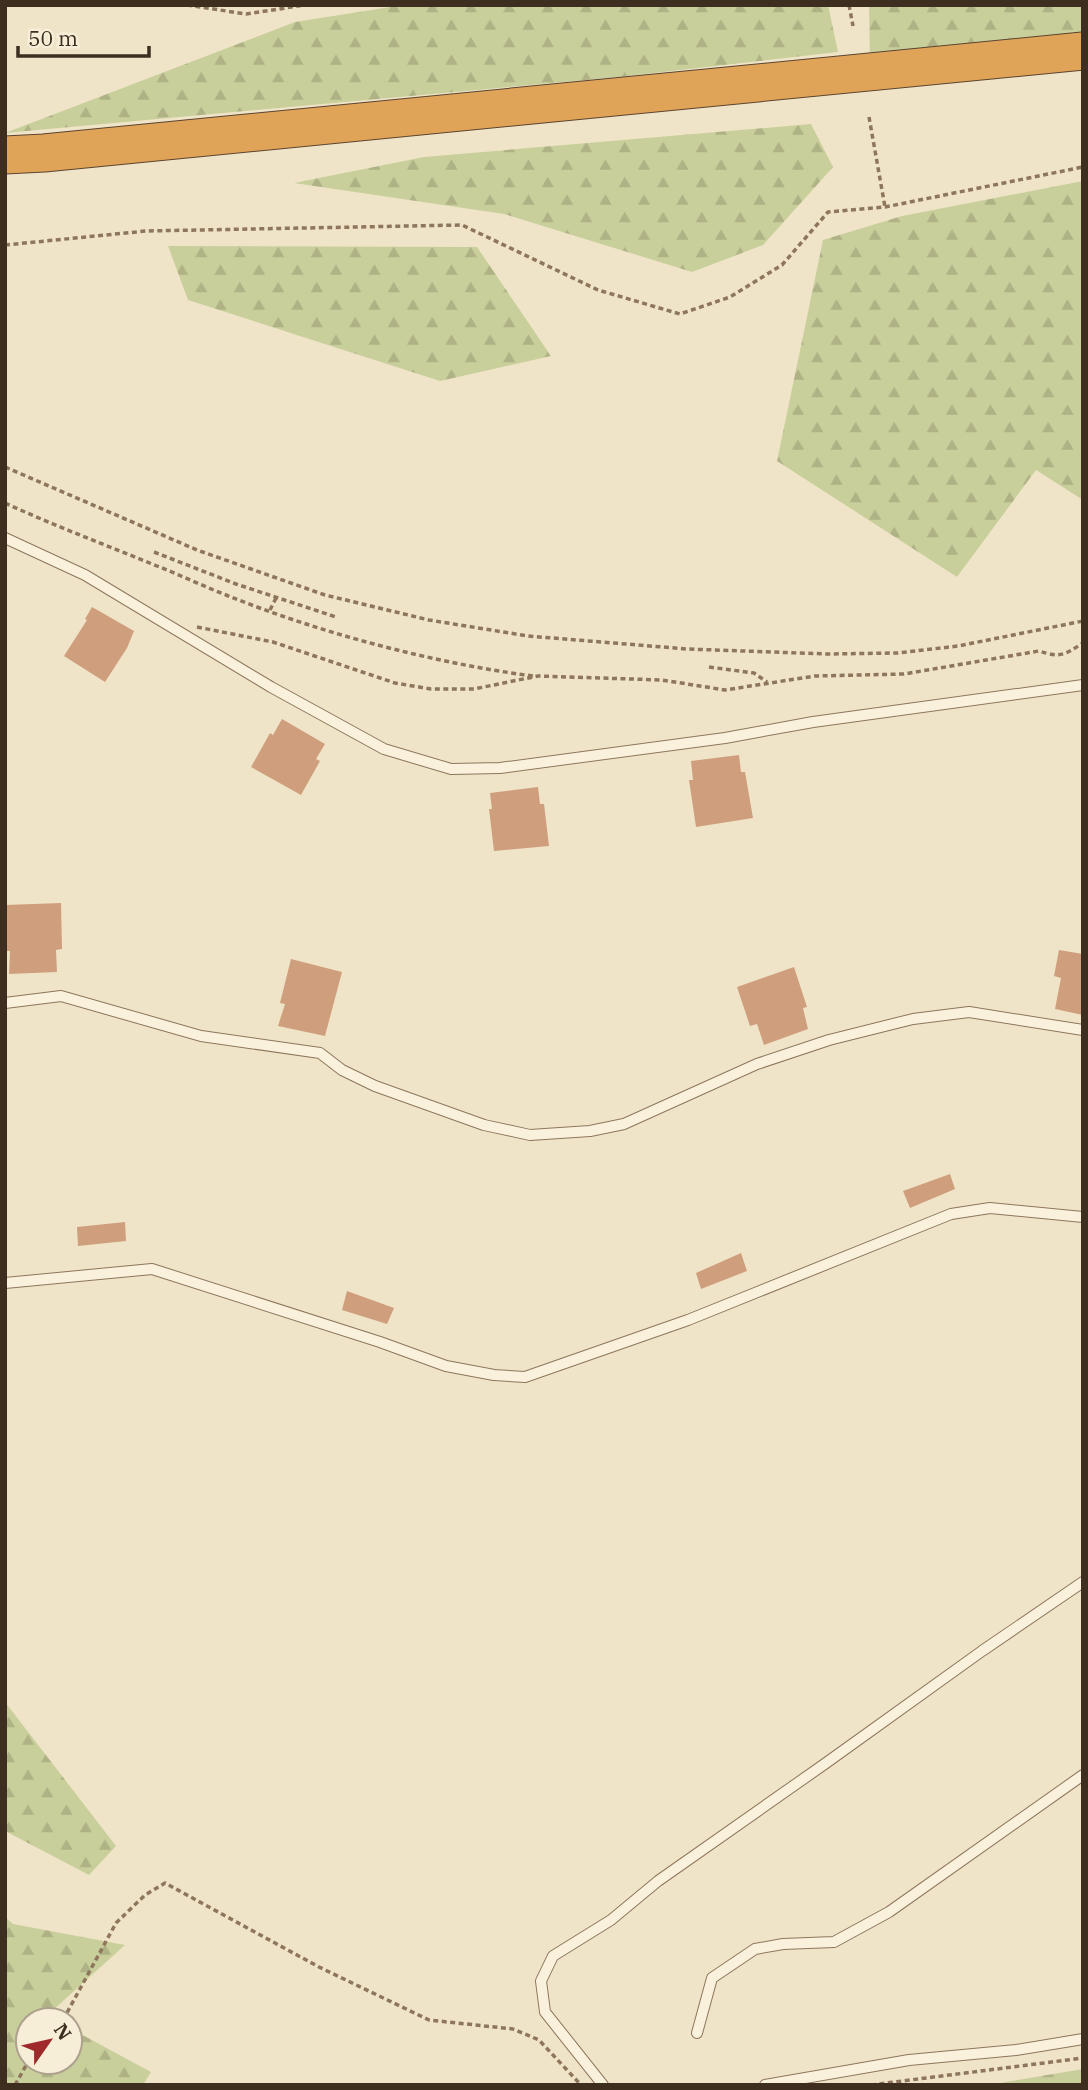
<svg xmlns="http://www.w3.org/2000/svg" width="1088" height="2090" viewBox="0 0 1088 2090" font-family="'IBM Plex Serif',serif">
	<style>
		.forest { fill: url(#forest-firs) }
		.building { fill: #cf9f7d }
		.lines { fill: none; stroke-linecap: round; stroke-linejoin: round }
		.lane-casing { stroke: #8d765c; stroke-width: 12 }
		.highway-casing { stroke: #5b4430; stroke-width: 39 }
		.path { stroke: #8d765c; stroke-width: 3.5; stroke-dasharray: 5 3.5; stroke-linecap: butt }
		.lane { stroke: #faf1dc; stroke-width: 10 }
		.highway { stroke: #e0a458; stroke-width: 37 }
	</style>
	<defs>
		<pattern id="forest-firs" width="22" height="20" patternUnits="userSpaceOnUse" patternTransform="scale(1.75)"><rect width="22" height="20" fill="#c9cf9b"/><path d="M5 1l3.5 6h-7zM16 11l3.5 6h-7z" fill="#aeb285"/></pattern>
	</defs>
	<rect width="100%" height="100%" fill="#f0e4c8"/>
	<!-- forest -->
	<g class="forest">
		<path d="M403 5H828L838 52 619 77 5 133 295 22Z"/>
		<path d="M869 5H1083V39L870 62Z"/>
		<path d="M811 124 833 167 763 245 692 272 504 214 294 183 424 157Z"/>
		<path d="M1083 181V500L1036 470 957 577 777 461 823 240 902 216Z"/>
		<path d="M168 246 477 247 551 356 440 381 188 300Z"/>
		<path d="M5 1702 116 1846 89 1875 5 1831Z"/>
		<path d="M5 1917 13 1924 125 1945 42 2020H28V2033L24 2036H28V2062H70V2033L77 2032 151 2072 143 2085H5Z"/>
		<path d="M1083 2069V2085H988Z"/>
	</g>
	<!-- building -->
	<g class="building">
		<path d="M92 607 134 631 127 648 105 682 64 656 87 620 85 619Z"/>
		<path d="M282 719 325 744 316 759 320 761 301 795 251 767 270 733 273 735Z"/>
		<path d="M739 755 741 772H745L753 818 696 827 689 780H693L691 761Z"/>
		<path d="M538 787 540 804H544L549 846 494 851 489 809H492L490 793Z"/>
		<path d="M61 903 62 949 56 950 57 972 9 974 10 951H5V905Z"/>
		<path d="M1059 950 1083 954V1015L1055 1009 1061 978 1054 976Z"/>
		<path d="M291 959 342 972 325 1036 278 1026 285 1004 280 1003Z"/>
		<path d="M794 967 807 1007 803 1008 808 1029 764 1045 757 1024 750 1026 737 987Z"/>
		<path d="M950 1174 955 1189 910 1208 903 1191Z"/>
		<path d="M125 1222 126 1241 78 1246 77 1227Z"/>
		<path d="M741 1253 747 1271 701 1289 696 1273Z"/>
		<path d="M347 1291 394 1308 387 1324 342 1310Z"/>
	</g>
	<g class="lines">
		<defs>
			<g id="lane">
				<path d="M5 538 85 575 271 687 384 749 451 769 500 768 725 738 813 722 1083 685"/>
				<path d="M5 1003 61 996 201 1036 320 1053 342 1070 375 1086 484 1125 530 1135 590 1131 624 1124 757 1064 829 1040 913 1019 969 1012 1083 1030"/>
				<path d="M5 1283 152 1269 380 1342 446 1366 494 1375 525 1377 688 1320 951 1214 990 1208 1083 1217"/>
				<path d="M697 2033 712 1978 755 1949 783 1944 834 1942 889 1912 1083 1775"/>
				<path d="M603 2085 545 2012 541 1981 553 1956 611 1920 658 1881 826 1763 982 1651 1083 1582"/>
				<path d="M765 2085 909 2060 1016 2050 1083 2039"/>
			</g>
			<path id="highway" d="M5 155 44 153 1083 51"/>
		</defs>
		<!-- lane casing -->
		<use href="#lane" class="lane-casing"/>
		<!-- highway casing -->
		<use href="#highway" class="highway-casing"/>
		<!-- path -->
		<g class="path">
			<path d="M187 5 246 14 305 5"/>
			<path d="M849 5 853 26"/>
			<path d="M869 117 885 207"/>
			<path d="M5 245 146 231 462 225 598 290 680 314 730 297 782 265 828 212 885 207 1083 167"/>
			<path d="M5 467 197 550 325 595 429 620 528 636 687 649 828 654 898 653 958 646 1083 621"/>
			<path d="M5 503C55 526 106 545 157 566 180 575 203 586 226 595 320 633 433 663 533 676"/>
			<path d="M154 552 236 584 336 617"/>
			<path d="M270 610 276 598"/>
			<path d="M197 627 273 642 395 683 431 689H474L538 676 662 680 725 690 815 676 904 674 1039 651C1061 658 1064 655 1083 643"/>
			<path d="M709 667 754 673 767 682"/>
			<path d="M63 2020 116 1923 145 1895 165 1883 319 1967 429 2020 513 2029 539 2040 581 2085"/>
			<path d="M15 2085 28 2062"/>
			<path d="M871 2085 1083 2058"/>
		</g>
		<!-- lane -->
		<use href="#lane" class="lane"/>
		<!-- highway -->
		<use href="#highway" class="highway"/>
	</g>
	<!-- border -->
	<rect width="1088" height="2090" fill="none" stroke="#3d2e20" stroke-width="14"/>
	<!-- north arrow -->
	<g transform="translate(49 2041) rotate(56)"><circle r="33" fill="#f7eed8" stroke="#ada18e" stroke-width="2"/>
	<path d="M0-5L12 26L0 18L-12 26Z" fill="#9e2a2b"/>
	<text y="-10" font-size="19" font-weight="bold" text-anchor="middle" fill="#3d2e20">N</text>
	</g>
	<!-- scale -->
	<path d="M18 46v10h131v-10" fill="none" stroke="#3d2e20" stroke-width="3.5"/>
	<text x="28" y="46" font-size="21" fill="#3d2e20" stroke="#f7eed8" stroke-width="5" paint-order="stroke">50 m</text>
</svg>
